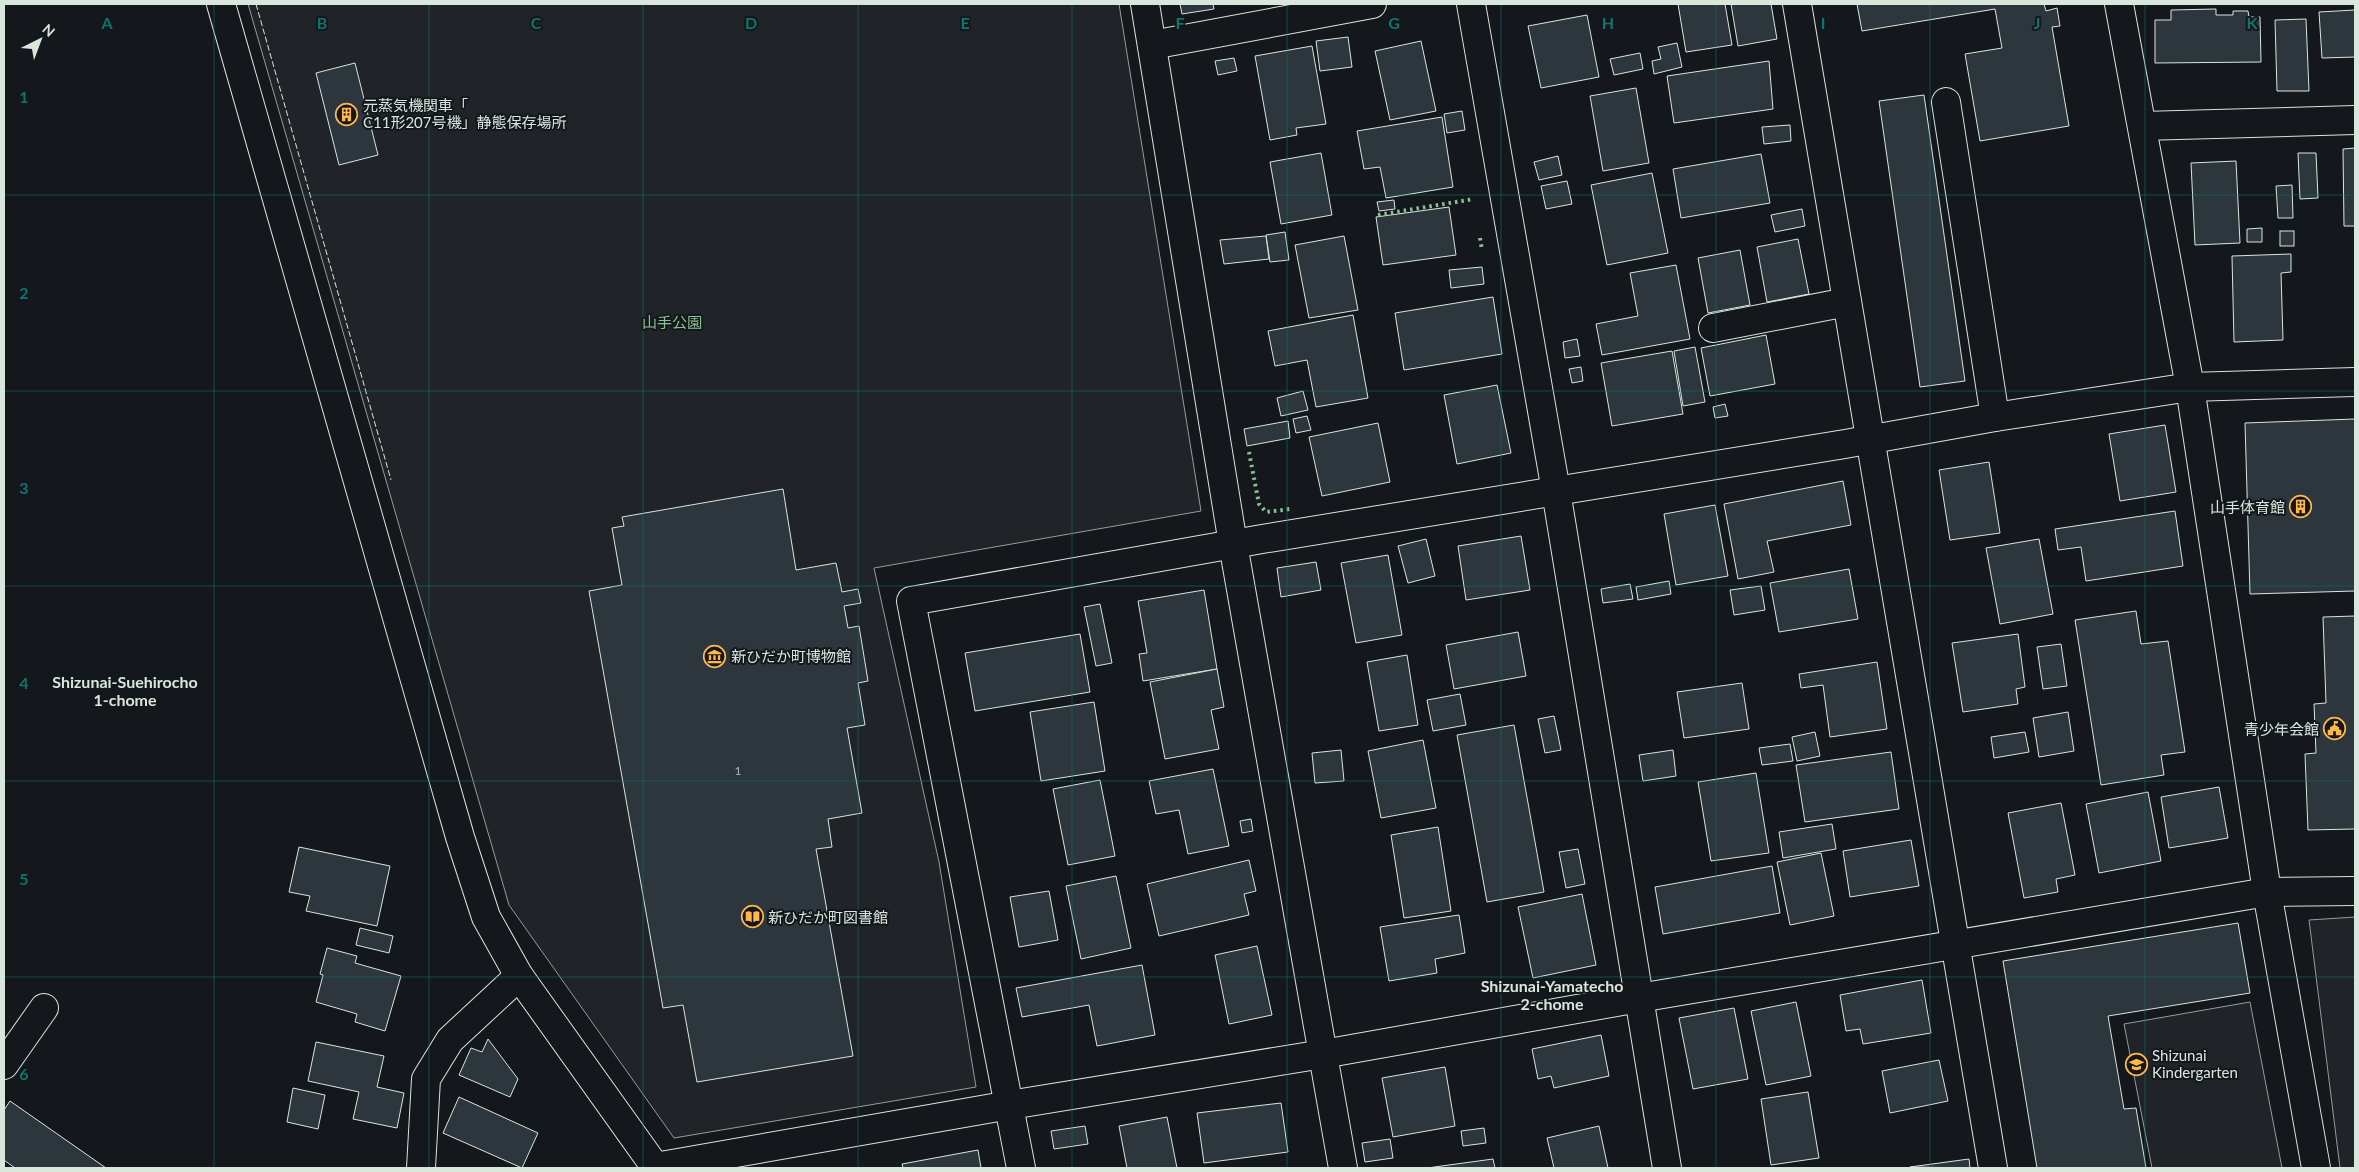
<svg xmlns="http://www.w3.org/2000/svg" width="2359" height="1172" viewBox="0 0 2359 1172" font-family="Lato,'Noto Sans JP',sans-serif">
	<style>
		.green { fill: #202428; stroke: #939e99 }
		.building { fill: #2c363c; stroke: #d8e6dc }
		.lines { fill: none; stroke-linecap: round; stroke-linejoin: round }
		.minor-casing { stroke: #d8e6dc; stroke-width: 30 }
		.minor { stroke: #14181c; stroke-width: 28 }
		.hedge { stroke: #8ac095; stroke-width: 4; stroke-dasharray: 2.5 4; stroke-linecap: butt }
		.fence { stroke: #d8e6dc; stroke-width: 1; stroke-dasharray: 6 2.5; stroke-linecap: butt }
		.grid { fill: none; stroke: #0f766e; stroke-width: 1; stroke-opacity: 0.55 }
		.labels { text-anchor: middle; dominant-baseline: central; stroke-width: 4; stroke-linejoin: round; paint-order: stroke }
		.number-label { font-size: 12px; fill: #adbab4 }
		.poi-label { font-size: 15px; fill: #d8e6dc; stroke: #14181c; text-anchor: start }
		.park-label { font-size: 15px; fill: #8ac095; stroke: #14181c }
		.neighbourhood-label { font-size: 16px; font-weight: bold; fill: #d8e6dc; stroke: #14181c }
		.grid-label { font-size: 16px; text-anchor: middle; font-weight: bold; fill: #0f766e; stroke: #14181c; stroke-width: 4; stroke-linejoin: round; paint-order: stroke }
	</style>
	<rect width="100%" height="100%" fill="#14181c"/>
	<!-- green -->
	<g class="green">
		<path d="M248 4H1119L1201 511 874 568 939 862 976 1087 674 1138 509 905Z"/>
		<path d="M2355 917V1168H2340L2309 920Z"/>
		<path d="M2250 1002 2282 1168H2152L2124 1024Z"/>
	</g>
	<!-- building -->
	<g class="building">
		<path d="M1180 4H1213L1214 9 1182 14Z"/>
		<path d="M1678 4H1725L1732 45 1686 52Z"/>
		<path d="M1731 4H1771L1777 39 1738 46Z"/>
		<path d="M1857 4H2044L2046 11 2057 8 2060 26 2052 27 2069 126 1980 141 1965 54 2002 48 1995 9 1862 31Z"/>
		<path d="M2216 9V15H2233V11H2248L2249 17H2260L2261 62 2155 63V20H2171V10Z"/>
		<path d="M2355 10V57L2322 58 2319 12Z"/>
		<path d="M1587 15 1599 77 1541 88 1528 26Z"/>
		<path d="M2306 19 2309 91H2277L2275 20Z"/>
		<path d="M1348 37 1352 67 1320 71 1316 41Z"/>
		<path d="M1421 41 1436 111 1390 120 1375 51Z"/>
		<path d="M1677 43 1682 67 1654 74 1652 61 1661 59 1658 47Z"/>
		<path d="M1312 46 1326 124 1296 128 1297 135 1270 140 1255 56Z"/>
		<path d="M1640 53 1643 69 1614 75 1610 59Z"/>
		<path d="M1234 58 1237 71 1218 75 1215 61Z"/>
		<path d="M1769 61 1773 109 1674 123 1667 76Z"/>
		<path d="M355 63 378 155 339 165 316 73Z"/>
		<path d="M1636 88 1649 163 1603 171 1590 96Z"/>
		<path d="M1924 95 1965 381 1920 387 1879 101Z"/>
		<path d="M1462 111 1465 130 1447 133 1444 114Z"/>
		<path d="M1442 117 1453 187 1386 198 1380 167 1364 169 1357 131Z"/>
		<path d="M1790 125 1791 141 1764 144 1762 127Z"/>
		<path d="M2355 148V226H2344L2343 149Z"/>
		<path d="M1321 153 1332 215 1281 224 1270 162Z"/>
		<path d="M2298 153H2316L2318 198 2300 199Z"/>
		<path d="M1761 154 1770 203 1681 218 1673 169Z"/>
		<path d="M1558 156 1562 175 1539 180 1534 162Z"/>
		<path d="M2236 161 2240 243 2195 245 2191 163Z"/>
		<path d="M1652 173 1668 253 1607 265 1591 185Z"/>
		<path d="M1567 181 1572 204 1546 209 1541 186Z"/>
		<path d="M2292 185 2293 218H2278L2276 186Z"/>
		<path d="M1394 200 1395 209 1379 211 1377 202Z"/>
		<path d="M1449 207 1456 255 1383 265 1376 217Z"/>
		<path d="M1802 209 1805 226 1775 232 1771 215Z"/>
		<path d="M2262 228V242H2247V229Z"/>
		<rect x="2280" y="231" width="14" height="15"/>
		<path d="M1285 232 1289 260 1270 262 1266 235Z"/>
		<path d="M1266 236 1269 259 1224 264 1220 240Z"/>
		<path d="M1344 236 1358 310 1309 318 1295 245Z"/>
		<path d="M1798 239 1809 294 1767 302 1757 247Z"/>
		<path d="M1740 250 1750 305 1708 313 1698 258Z"/>
		<path d="M2291 254V272L2281 273 2283 340 2234 342 2232 256Z"/>
		<path d="M1676 265 1690 339 1602 355 1596 324 1638 316 1630 273Z"/>
		<path d="M1482 267 1484 284 1451 288 1449 270Z"/>
		<path d="M1493 297 1502 354 1404 370 1395 313Z"/>
		<path d="M1353 315 1368 398 1316 407 1307 360 1275 366 1268 331Z"/>
		<path d="M1766 335 1775 384 1710 396 1701 348Z"/>
		<path d="M1577 339 1580 356 1565 358 1563 342Z"/>
		<path d="M1695 347 1705 402 1683 406 1674 351Z"/>
		<path d="M1672 351 1683 414 1612 426 1601 363Z"/>
		<path d="M1581 367 1583 381 1572 383 1569 369Z"/>
		<path d="M1497 385 1511 453 1457 464 1444 395Z"/>
		<path d="M1303 391 1308 410 1281 416 1277 398Z"/>
		<path d="M1725 404 1728 416 1715 418 1713 407Z"/>
		<path d="M1307 416 1311 430 1296 433 1293 419Z"/>
		<path d="M2355 419V591L2250 594 2245 423Z"/>
		<path d="M1288 421 1290 438 1247 446 1244 429Z"/>
		<path d="M1378 423 1390 482 1322 496 1309 437Z"/>
		<path d="M2165 425 2176 492 2120 501 2109 434Z"/>
		<path d="M1989 462 2000 533 1950 540 1939 470Z"/>
		<path d="M1843 481 1851 525 1767 541 1774 572 1738 579 1724 504Z"/>
		<path d="M783 489 796 570 836 563 842 592 858 589 861 603 844 606 848 628 859 626 868 681 858 683 865 725 847 728 862 813 828 819 832 847 816 849 853 1056 697 1082 683 1005 663 1008 589 591 622 585 612 528 624 526 622 517Z"/>
		<path d="M1715 505 1728 576 1676 585 1664 514Z"/>
		<path d="M2175 511 2183 566 2086 581 2081 547 2058 550 2055 529Z"/>
		<path d="M1521 536 1530 590 1466 600 1458 546Z"/>
		<path d="M1426 539 1435 576 1408 583 1398 546Z"/>
		<path d="M2039 539 2053 614 2000 624 1986 548Z"/>
		<path d="M1388 555 1402 635 1356 643 1341 563Z"/>
		<path d="M1316 562 1321 590 1281 597 1277 568Z"/>
		<path d="M1849 569 1858 619 1779 632 1770 583Z"/>
		<path d="M1669 581 1671 594 1638 600 1636 587Z"/>
		<path d="M1630 584 1633 599 1603 603 1601 589Z"/>
		<path d="M1761 586 1765 610 1734 615 1730 590Z"/>
		<path d="M1204 590 1217 669 1143 681 1139 654 1147 653 1138 601Z"/>
		<path d="M1100 604 1112 663 1096 666 1084 607Z"/>
		<path d="M2136 611 2141 644 2168 641 2185 752 2161 755 2164 775 2101 785 2075 620Z"/>
		<path d="M2355 616V829L2308 830 2305 754 2316 753 2314 704 2326 703 2323 617Z"/>
		<path d="M1518 632 1526 676 1454 689 1446 645Z"/>
		<path d="M1080 634 1090 692 975 711 965 653Z"/>
		<path d="M2018 634 2025 687 2016 689 2018 704 1963 712 1952 643Z"/>
		<path d="M2061 644 2067 686 2043 689 2037 647Z"/>
		<path d="M1407 655 1418 725 1379 731 1367 662Z"/>
		<path d="M1877 662 1887 729 1830 737 1823 685 1801 688 1799 674Z"/>
		<path d="M1217 669 1224 707 1211 710 1219 749 1165 759 1150 682Z"/>
		<path d="M1742 683 1749 729 1684 738 1677 692Z"/>
		<path d="M1460 694 1466 725 1433 731 1427 700Z"/>
		<path d="M1094 702 1105 771 1041 781 1030 712Z"/>
		<path d="M2068 712 2074 751 2039 757 2033 718Z"/>
		<path d="M1554 716 1561 750 1545 753 1538 719Z"/>
		<path d="M1514 725 1544 892 1487 902 1457 735Z"/>
		<path d="M1815 732 1820 756 1797 761 1792 737Z"/>
		<path d="M2025 732 2029 752 1994 758 1991 737Z"/>
		<path d="M1423 740 1436 808 1381 818 1368 751Z"/>
		<path d="M1790 744 1793 761 1762 765 1759 748Z"/>
		<path d="M1341 750 1344 781 1315 783 1312 753Z"/>
		<path d="M1673 750 1676 776 1643 781 1639 755Z"/>
		<path d="M1891 752 1899 809 1805 822 1796 765Z"/>
		<path d="M1213 769 1229 846 1188 854 1179 810 1156 814 1149 781Z"/>
		<path d="M1756 773 1769 853 1711 861 1698 782Z"/>
		<path d="M1100 780 1115 856 1068 865 1053 789Z"/>
		<path d="M2219 787 2228 838 2169 848 2161 797Z"/>
		<path d="M2148 792 2161 861 2099 873 2086 804Z"/>
		<path d="M2061 803 2075 875 2056 879 2058 892 2024 898 2008 813Z"/>
		<path d="M1251 819 1253 831 1242 833 1240 821Z"/>
		<path d="M1832 824 1836 849 1783 858 1779 832Z"/>
		<path d="M1438 827 1451 911 1404 918 1391 835Z"/>
		<path d="M1911 840 1919 886 1850 897 1843 851Z"/>
		<path d="M299 847 390 866 377 926 306 911 310 896 289 892Z"/>
		<path d="M1578 849 1585 884 1566 888 1559 852Z"/>
		<path d="M1821 853 1834 916 1790 925 1777 862Z"/>
		<path d="M1249 860 1256 891 1244 894 1249 915 1159 936 1147 884Z"/>
		<path d="M1772 866 1780 913 1663 934 1655 887Z"/>
		<path d="M1116 876 1131 948 1081 959 1066 886Z"/>
		<path d="M1049 891 1058 940 1019 947 1010 897Z"/>
		<path d="M1582 894 1596 965 1533 978 1518 907Z"/>
		<path d="M1459 915 1465 953 1435 959 1437 973 1389 981 1380 927Z"/>
		<path d="M2238 923 2250 993 2108 1016 2124 1109 2136 1108 2146 1168H2037L2003 961Z"/>
		<path d="M360 928 393 936 389 953 356 945Z"/>
		<path d="M1257 946 1272 1015 1229 1024 1215 955Z"/>
		<path d="M327 948 357 956 355 963 401 976 385 1031 355 1022 357 1014 316 1002 323 975 320 974Z"/>
		<path d="M1142 965 1155 1035 1097 1046 1089 1005 1022 1017 1016 988Z"/>
		<path d="M1922 980 1931 1033 1863 1044 1860 1029 1846 1031 1840 995Z"/>
		<path d="M1796 1002 1811 1076 1766 1085 1751 1011Z"/>
		<path d="M1734 1008 1748 1079 1693 1089 1679 1018Z"/>
		<path d="M1601 1035 1609 1076 1554 1088 1551 1076 1538 1079 1532 1049Z"/>
		<path d="M488 1039 518 1079 510 1097 459 1075 471 1048 482 1052Z"/>
		<path d="M316 1042 384 1056 377 1087 404 1093 397 1128 353 1119 359 1092 308 1081Z"/>
		<path d="M1939 1060 1948 1101 1890 1113 1882 1071Z"/>
		<path d="M1445 1067 1455 1126 1393 1137 1382 1078Z"/>
		<path d="M293 1088 325 1095 318 1129 287 1122Z"/>
		<path d="M1808 1092 1819 1158 1771 1165 1761 1099Z"/>
		<path d="M459 1097 538 1133 522 1168 443 1133Z"/>
		<path d="M10 1101 106 1168H15L4 1160V1110Z"/>
		<path d="M1281 1103 1288 1152 1204 1163 1197 1113Z"/>
		<path d="M1167 1117 1177 1168H1127L1119 1126Z"/>
		<path d="M1085 1126 1088 1144 1054 1149 1051 1131Z"/>
		<path d="M1599 1126 1608 1168H1554L1547 1138Z"/>
		<path d="M1484 1128 1486 1143 1463 1146 1461 1131Z"/>
		<path d="M1390 1139 1393 1158 1365 1162 1362 1143Z"/>
		<path d="M978 1150 981 1168H903L902 1164Z"/>
		<path d="M1493 1159 1495 1168H1427Z"/>
		<path d="M1969 1159 1970 1168 1910 1167Z"/>
	</g>
	<g class="lines">
		<defs>
			<g id="minor">
				<path d="M221 4 460 837 486 917 519 976 656 1168"/>
				<path d="M1145 4 1233 544 1343 1168"/>
				<path d="M1471 4 1556 491 1667 1168"/>
				<path d="M1797 4 1993 1168"/>
				<path d="M2119 4 2190 387 2267 892 2316 1168"/>
				<path d="M1152 45 1372 4"/>
				<path d="M1946 102 1995 417"/>
				<path d="M2142 126 2355 120"/>
				<path d="M1713 328 1847 302"/>
				<path d="M4 1065 44 1008"/>
				<path d="M655 1167 1010 1105 1323 1054 1639 998 2267 892 2355 891"/>
				<path d="M421 1168 426 1079 450 1040 519 976"/>
				<path d="M1021 1168 911 601 1262 539 1845 444 1995 417 2190 387 2355 382"/>
			</g>
		</defs>
		<!-- minor casing -->
		<use href="#minor" class="minor-casing"/>
		<!-- minor -->
		<use href="#minor" class="minor"/>
		<!-- hedge -->
		<g class="hedge">
			<path d="M1378 215 1474 199"/>
			<path d="M1480 238 1482 250"/>
			<path d="M1249 452 1259 504 1266 512 1290 509"/>
		</g>
		<!-- fence -->
		<path class="fence" d="M256 4 391 480"/>
	</g>
	<!-- grid -->
	<path class="grid" d="M214 4V1168M429 4V1168M643 4V1168M858 4V1168M1072 4V1168M1287 4V1168M1501 4V1168M1716 4V1168M1930 4V1168M2145 4V1168M4 195H2355M4 391H2355M4 586H2355M4 781H2355M4 977H2355"/>
	<!-- icons -->
	<defs>
		<symbol id="building-ring" viewBox="-11 -11 22 22"><circle r="9.5" fill="#14181c" stroke="#ffb74d" stroke-width="1.5"/><path d="M-4-6H4V6H1V3H-1V6H-4ZM-2.5-4.3h1.7v1.8h-1.7ZM.8-4.3h1.7v1.8H.8ZM-2.5-1h1.7V.8h-1.7ZM.8-1h1.7V.8H.8Z" fill="#ffb74d"/></symbol>
		<symbol id="museum-ring" viewBox="-11 -11 22 22"><circle r="9.5" fill="#14181c" stroke="#ffb74d" stroke-width="1.5"/><path d="M0-6L6-3V-2H-6V-3ZM-5-1h2V3h-2ZM-1-1h2V3h-2ZM3-1h2V3H3ZM-6 4H6V6H-6Z" fill="#ffb74d"/></symbol>
		<symbol id="civic-ring" viewBox="-11 -11 22 22"><circle r="9.5" fill="#14181c" stroke="#ffb74d" stroke-width="1.5"/><path d="M-.6-6.5H3V-4.5H.6V-3L4-1V1h2V6H-6V1h2V-1L-.6-3ZM-1.2 2.5V6h2.4V2.5Z" fill="#ffb74d"/></symbol>
		<symbol id="library-ring" viewBox="-11 -11 22 22"><circle r="9.5" fill="#14181c" stroke="#ffb74d" stroke-width="1.5"/><path d="M-6-4Q-3-5.5-.7-3.5V5Q-3 3-6 4ZM6-4Q3-5.5 .7-3.5V5Q3 3 6 4Z" fill="#ffb74d"/></symbol>
		<symbol id="school-ring" viewBox="-11 -11 22 22"><circle r="9.5" fill="#14181c" stroke="#ffb74d" stroke-width="1.5"/><path d="M0-5L7-2L0 1L-7-2ZM-4 1L0 2.5L4 1V4Q0 6-4 4Z" fill="#ffb74d"/></symbol>
	</defs>
	<g fill-rule="evenodd">
		<use href="#building-ring" x="334" y="102" width="25" height="25"/>
		<use href="#building-ring" x="2288" y="494" width="25" height="25"/>
		<use href="#museum-ring" x="702" y="644" width="25" height="25"/>
		<use href="#civic-ring" x="2322" y="716" width="25" height="25"/>
		<use href="#library-ring" x="740" y="904" width="25" height="25"/>
		<use href="#school-ring" x="2124" y="1052" width="25" height="25"/>
	</g>
	<g class="labels">
		<!-- number labels -->
		<g class="number-label">
			<text x="738" y="770">1</text>
		</g>
		<!-- poi labels -->
		<g class="poi-label">
			<text x="363" y="105">元蒸気機関車「<tspan x="363" dy="17">C11形207号機」静態保存場所</tspan></text>
			<text x="2285" y="507" text-anchor="end">山手体育館</text>
			<text x="731" y="656">新ひだか町博物館</text>
			<text x="2319" y="729" text-anchor="end">青少年会館</text>
			<text x="768" y="917">新ひだか町図書館</text>
			<text x="2152" y="1055">Shizunai<tspan x="2152" dy="17">Kindergarten</tspan></text>
		</g>
		<!-- park labels -->
		<g class="park-label">
			<text x="672" y="322">山手公園</text>
		</g>
		<!-- neighbourhood labels -->
		<g class="neighbourhood-label">
			<text x="125" y="681">Shizunai-Suehirocho<tspan x="125" dy="18">1-chome</tspan></text>
			<text x="1552" y="985">Shizunai-Yamatecho<tspan x="1552" dy="18">2-chome</tspan></text>
		</g>
	</g>
	<g class="grid-label">
		<text x="107" y="29">A</text>
		<text x="322" y="29">B</text>
		<text x="536" y="29">C</text>
		<text x="751" y="29">D</text>
		<text x="965" y="29">E</text>
		<text x="1180" y="29">F</text>
		<text x="1394" y="29">G</text>
		<text x="1608" y="29">H</text>
		<text x="1823" y="29">I</text>
		<text x="2037" y="29">J</text>
		<text x="2252" y="29">K</text>
		<text x="24" y="103">1</text>
		<text x="24" y="299">2</text>
		<text x="24" y="494">3</text>
		<text x="24" y="689">4</text>
		<text x="24" y="885">5</text>
		<text x="24" y="1080">6</text>
	</g>
	<!-- border -->
	<rect width="2359" height="1172" fill="none" stroke="#d8e6dc" stroke-width="10"/>
	<!-- north arrow -->
	<g transform="translate(40 40) rotate(42)" stroke="#14181c" stroke-width="4" paint-order="stroke">
	<path d="M0-4L9 19L0 12L-9 19Z" fill="#d8e6dc"/>
	<text y="-8" font-size="14" font-weight="bold" text-anchor="middle" fill="#d8e6dc">N</text>
	</g>
</svg>
